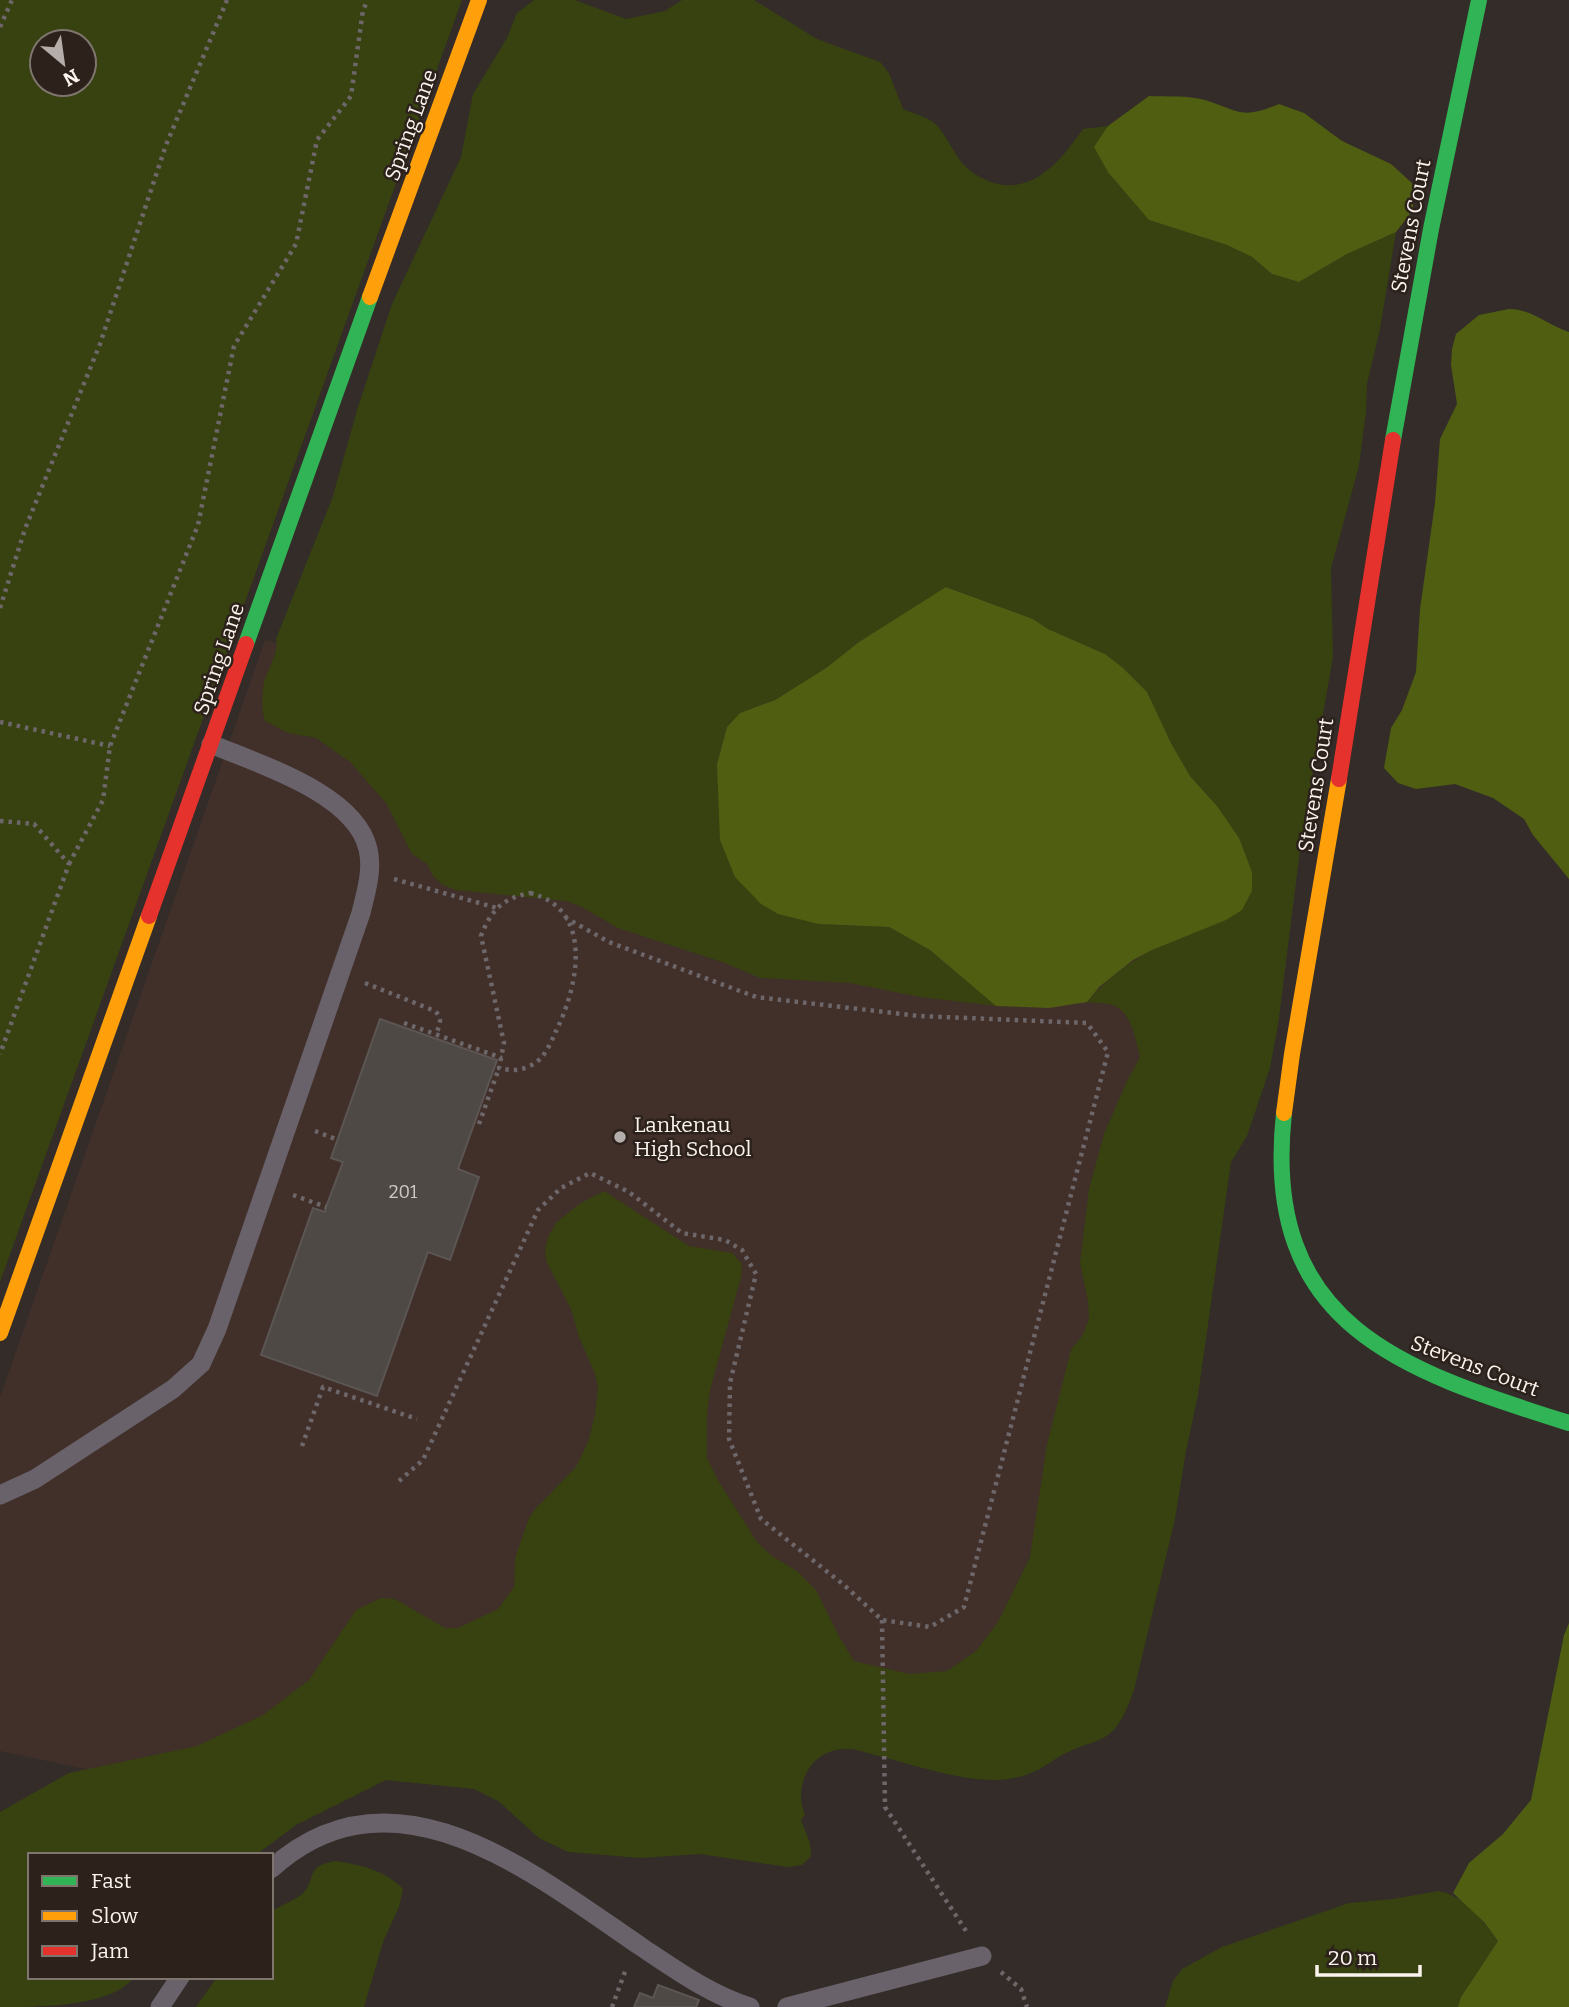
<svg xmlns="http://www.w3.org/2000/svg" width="1569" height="2007" viewBox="0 0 1569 2007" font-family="Bitter,serif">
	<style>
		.education { fill: #412f2a }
		.green { fill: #374210; fill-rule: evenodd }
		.forest { fill: #505e11 }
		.building { fill: #4f4946; stroke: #5b5553; stroke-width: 2 }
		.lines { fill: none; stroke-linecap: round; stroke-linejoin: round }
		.path { stroke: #6d676a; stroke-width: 4.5; stroke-dasharray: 3.5 5; stroke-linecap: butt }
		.lane { stroke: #69626a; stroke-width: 19 }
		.fast { stroke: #30b455; stroke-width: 16 }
		.slow { stroke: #ff9f0a; stroke-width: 16 }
		.jam { stroke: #e5322d; stroke-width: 16 }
		.poi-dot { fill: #b5ada9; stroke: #2c211b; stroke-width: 2.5 }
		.labels { text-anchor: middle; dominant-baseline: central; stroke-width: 5; stroke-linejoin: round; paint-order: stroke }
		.number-label { font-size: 18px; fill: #d0c8c4 }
		.street-label { font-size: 21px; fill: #fbf3ee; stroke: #2c211b }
		.poi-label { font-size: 21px; fill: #fbf3ee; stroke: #2c211b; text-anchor: start }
	</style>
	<rect width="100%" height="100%" fill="#332c29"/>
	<!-- education -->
	<path class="education" d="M265 640 1223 876 989 1698 314 1709 117 1776 0 1751V1397Z"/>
	<!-- green -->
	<g class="green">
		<path d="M0 0H462L0 1282ZM42 42H84V84H42Z"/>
		<path d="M534 0H575L626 19 665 11 682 0H754L817 39 880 62 889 73 903 109C912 113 924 116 933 122 946 132 953 154 965 166 974 175 986 181 998 184 1037 192 1063 157 1083 129L1108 126 1095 148 1149 220 1227 245 1252 257 1272 274 1299 282 1347 254 1396 232 1380 329 1367 384 1366 411 1359 466 1331 568 1333 657 1302 835 1278 1025 1270 1068 1247 1136 1231 1162 1198 1395 1186 1451 1175 1519 1134 1690C1128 1706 1120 1730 1103 1738 1092 1744 1079 1746 1068 1752 1055 1758 1044 1768 1031 1773 988 1792 923 1767 879 1756 870 1754 858 1749 848 1749 812 1747 792 1785 805 1815L801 1820 810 1843 811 1856 802 1865 788 1867 700 1854 641 1858 568 1852 539 1838 498 1801 474 1789 386 1780 296 1825 256 1855H30V1977H134C112 2007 40 2007 0 2007V1812L69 1773 197 1746 263 1715 309 1680 356 1610 381 1598 395 1599 445 1628H458L498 1609 514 1587 515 1558 529 1518 536 1508 576 1467 588 1442 595 1415 598 1387 595 1374 579 1337 571 1309 546 1261 545 1248 549 1235 556 1223 579 1204 604 1191 689 1246 732 1253 742 1264 741 1277 710 1390 707 1416V1458L719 1482 757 1542 772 1556 797 1571 816 1590 840 1638 854 1661 909 1674 947 1671 976 1651 998 1622 1030 1557 1047 1444 1071 1350 1082 1336 1089 1319 1088 1301 1080 1263 1089 1189 1104 1134 1127 1081 1140 1057C1136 1041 1132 1014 1115 1006 1108 1003 1095 1003 1087 1002 1105 980 1127 964 1152 950L1217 806 1190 776 1171 743 1147 692 1122 667 1105 654 1048 629 1033 619 947 587 859 642 826 668 775 700 740 713 727 727 717 764 819 924 889 927 930 950 996 1006 920 997 850 983 760 978 725 963 618 928 580 906 566 901 456 890 443 885 433 876 427 864 412 854 386 803 350 762 316 738 288 733 265 721C261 708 262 696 264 682 268 668 279 654 276 639L332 499 358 407 392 304 461 157 473 94 507 38 517 13Z"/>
		<path d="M334 1861C358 1864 385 1870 403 1889L399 1907 383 1942 364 2007H196L217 1977H271V1912C280 1905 299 1899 305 1891 316 1876 306 1867 334 1861Z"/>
		<path d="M1438 1891C1464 1895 1483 1920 1498 1941L1461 1997 1458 2007H1165L1173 1981 1182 1969 1222 1947 1349 1903 1393 1899Z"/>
	</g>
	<!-- forest -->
	<g class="forest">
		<path d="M1149 96C1166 97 1188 95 1205 100 1240 111 1241 120 1279 104L1304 113 1342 141 1391 164 1413 184V210L1396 232 1347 254 1299 282 1272 274 1252 257 1227 245 1149 220 1108 172 1094 147 1108 126Z"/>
		<path d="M1509 309C1532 309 1547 325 1569 332V879L1533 835 1524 819 1493 798 1455 784 1416 789 1398 783 1384 768 1391 728 1402 710 1416 672 1420 609 1435 503 1440 439 1457 404 1451 365 1452 349 1456 334 1479 315Z"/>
		<path d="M946 587 1033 619 1048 629 1105 654 1122 667 1147 692 1171 743 1190 776 1217 806 1239 838 1252 872V891L1242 910 1226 920 1152 950 1133 960 1099 987 1087 1002 1049 1008 996 1006 930 950 889 927 819 924 778 914 761 904 735 877 720 840 717 764 727 727 740 713 775 700 826 668 859 642Z"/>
		<path d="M1569 1623V2007H1458L1461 1997 1498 1941 1484 1922 1453 1893 1469 1863 1503 1834 1531 1800 1564 1635Z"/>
	</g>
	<!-- building -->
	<g class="building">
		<path d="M380 1019 497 1060 458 1169 479 1177 450 1260 428 1252 377 1396 261 1355 313 1208 325 1212 326 1207 343 1162 331 1158Z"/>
		<path d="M658 1985 699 2000 696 2007H634L640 1993 653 1998Z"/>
	</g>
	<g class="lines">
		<!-- path -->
		<g class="path">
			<path d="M0 27 12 0"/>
			<path d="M0 608 25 529 100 344 166 145 227 0"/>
			<path d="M0 722 110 746"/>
			<path d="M0 821 34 824 69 864 0 1054"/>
			<path d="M69 864 103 800 110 746 198 525 234 346 296 244 317 140 351 96 363 10 368 0"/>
			<path d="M394 879 497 908"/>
			<path d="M530 893C595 909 578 987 556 1031 552 1040 547 1052 540 1059 528 1070 514 1072 499 1068L504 1043 481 936C491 910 503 898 530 893Z"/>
			<path d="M365 983 435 1011C443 1019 440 1024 436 1034"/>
			<path d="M404 1023 502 1058"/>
			<path d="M479 1124 499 1068"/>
			<path d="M315 1131 338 1140"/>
			<path d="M293 1195 326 1207"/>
			<path d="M302 1446 323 1387 417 1419"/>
			<path d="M399 1481 423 1460 538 1210 561 1188 590 1173 629 1192 682 1233 725 1240 742 1250 756 1274 730 1383 729 1439 761 1519 844 1585 882 1620 930 1627 964 1607 1108 1052 1087 1023 919 1016 756 997 609 942 566 918"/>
			<path d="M882 1620 885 1807 968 1934"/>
			<path d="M1001 1972 1021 1989 1027 2007"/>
			<path d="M612 2007 626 1969"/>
		</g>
		<!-- lane -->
		<g class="lane">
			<path d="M0 1495 35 1479 173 1389 201 1364 217 1329 361 913C366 892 373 870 368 849 355 793 258 764 211 744"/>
			<path d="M271 1869C394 1757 535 1875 643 1948 676 1970 711 1995 750 2007"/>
			<path d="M160 2007 180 1977"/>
			<path d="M787 2007 982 1956"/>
		</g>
		<!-- fast -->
		<g class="fast">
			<path d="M1393 440 1431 229 1479 0"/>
			<path d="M246 644 370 297"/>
			<path d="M1284 1113C1261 1325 1400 1370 1569 1423"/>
		</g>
		<!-- slow -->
		<g class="slow">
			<path d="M370 297 479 0"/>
			<path d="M1284 1113 1292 1054 1339 779"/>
			<path d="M0 1333 149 916"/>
		</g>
		<!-- jam -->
		<g class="jam">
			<path d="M1339 779 1393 440"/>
			<path d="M149 916 246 644"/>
		</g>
	</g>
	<!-- markers -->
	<circle class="poi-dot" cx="620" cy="1137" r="7"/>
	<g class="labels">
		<!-- number labels -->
		<g class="number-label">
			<text x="403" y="1192">201</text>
		</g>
		<!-- street labels -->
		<g class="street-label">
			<text transform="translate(411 125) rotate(-70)">Spring Lane</text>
			<text transform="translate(1411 226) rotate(-79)">Stevens Court</text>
			<text transform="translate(219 659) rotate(-71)">Spring Lane</text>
			<text transform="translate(1316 785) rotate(-81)">Stevens Court</text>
			<text transform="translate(1475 1366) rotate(21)">Stevens Court</text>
		</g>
		<!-- poi labels -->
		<g class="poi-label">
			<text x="634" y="1125">Lankenau<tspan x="634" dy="24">High School</tspan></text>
		</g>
	</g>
	<!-- legend -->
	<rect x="28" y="1853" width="245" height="126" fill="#2c211b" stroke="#7f756f" stroke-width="2"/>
	<rect x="42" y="1876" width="35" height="10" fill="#30b455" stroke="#7f756f" stroke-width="2"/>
	<text x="91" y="1888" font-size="21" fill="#fbf3ee">Fast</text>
	<rect x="42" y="1911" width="35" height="10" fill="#ff9f0a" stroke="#7f756f" stroke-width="2"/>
	<text x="91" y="1923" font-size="21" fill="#fbf3ee">Slow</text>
	<rect x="42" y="1946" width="35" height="10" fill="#e5322d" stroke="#7f756f" stroke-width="2"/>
	<text x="91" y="1958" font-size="21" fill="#fbf3ee">Jam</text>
	<!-- north arrow -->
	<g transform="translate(63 63) rotate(151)"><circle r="33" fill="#2c211b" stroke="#7f756f" stroke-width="2"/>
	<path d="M0-5L12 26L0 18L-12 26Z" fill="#b5ada9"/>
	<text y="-10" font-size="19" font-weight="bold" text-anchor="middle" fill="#fbf3ee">N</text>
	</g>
	<!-- scale -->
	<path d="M1317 1965v10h103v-10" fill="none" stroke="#fbf3ee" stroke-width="3.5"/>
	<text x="1328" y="1965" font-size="21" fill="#fbf3ee" stroke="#2c211b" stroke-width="5" paint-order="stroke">20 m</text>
</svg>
